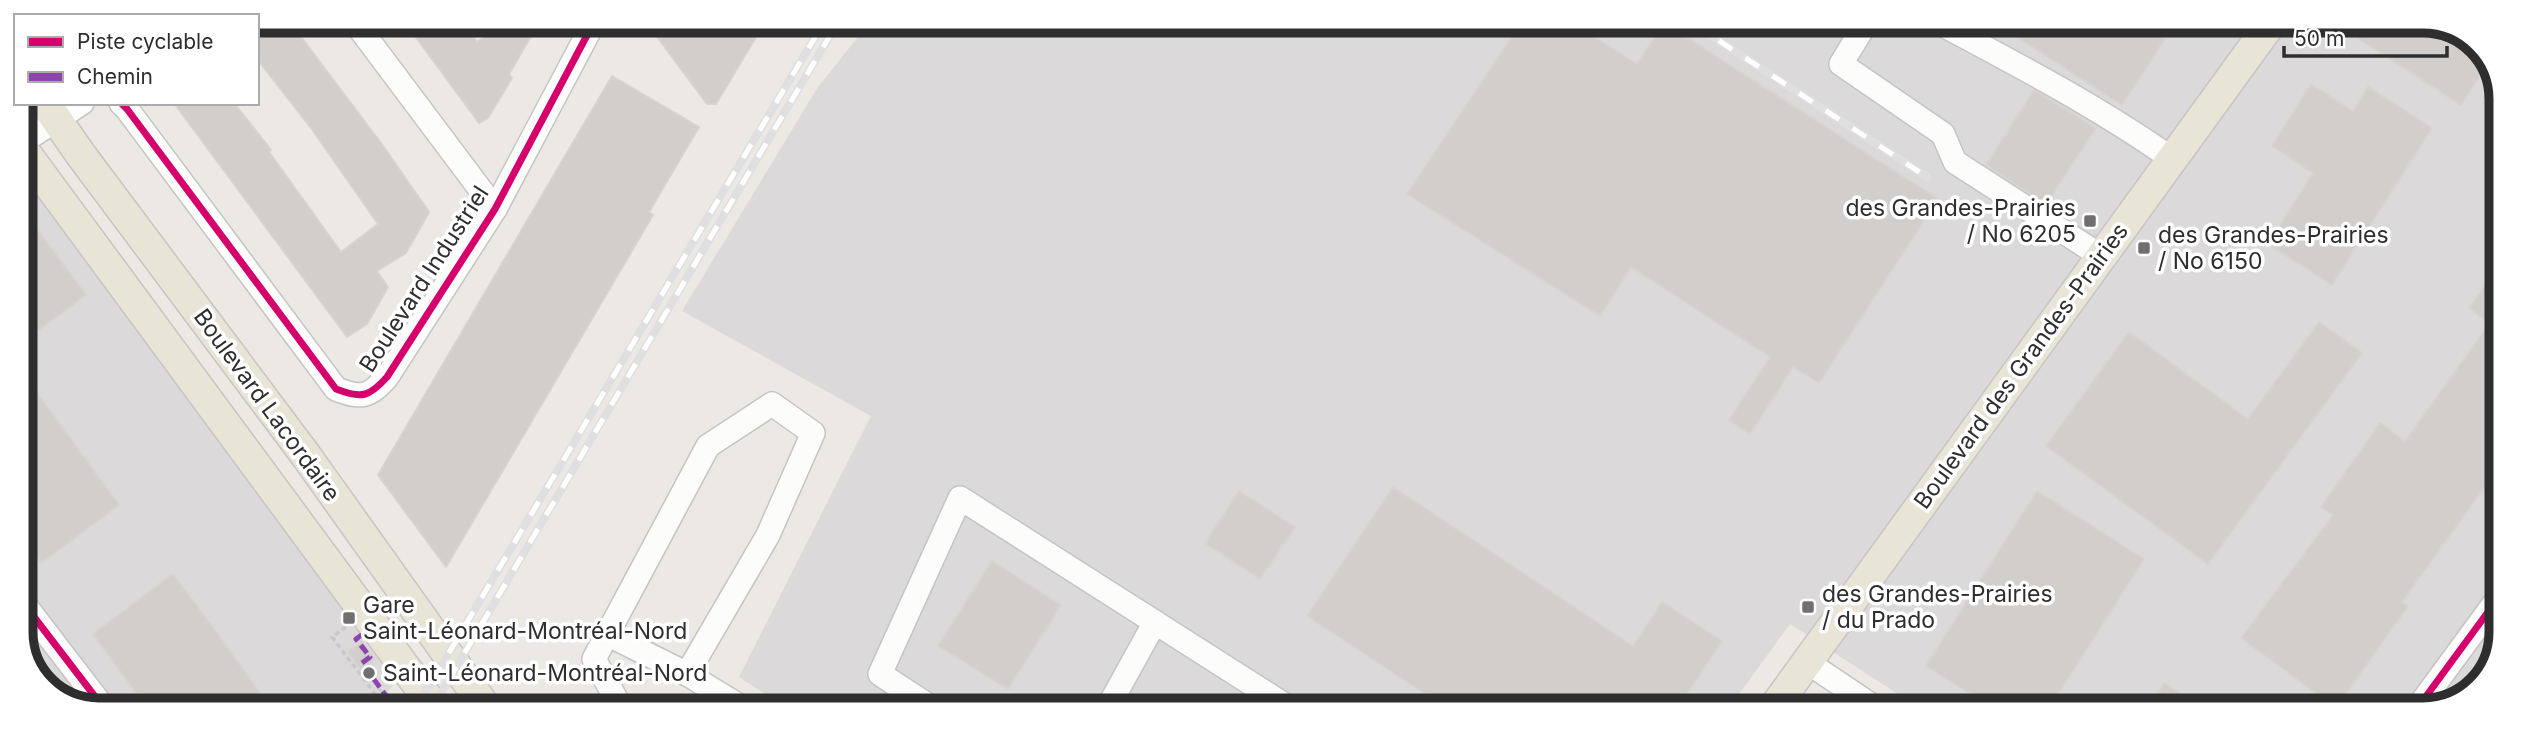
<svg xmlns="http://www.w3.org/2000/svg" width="2522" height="731" viewBox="0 0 2522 731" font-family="Inter,sans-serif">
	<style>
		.industrial { fill: #dcd9db }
		.building { fill: #d1cecb; stroke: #d7d4d0; stroke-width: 2 }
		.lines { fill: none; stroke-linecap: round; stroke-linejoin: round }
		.minor-casing { stroke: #c5c4c5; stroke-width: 26 }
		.major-casing { stroke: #c6c5c4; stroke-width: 33 }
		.path { stroke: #c9c9c8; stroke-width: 3.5; stroke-dasharray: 5 3.5; stroke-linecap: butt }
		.minor { stroke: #fcfcfb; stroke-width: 23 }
		.major { stroke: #e8e4d6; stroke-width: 30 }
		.rail-casing { stroke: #dfdfe1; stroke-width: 8 }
		.rail { stroke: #fff; stroke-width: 5; stroke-dasharray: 16; stroke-linecap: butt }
		.quiet { stroke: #8e44ad; stroke-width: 5; stroke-dasharray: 10 5; stroke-linecap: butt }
		.cycleway-casing { stroke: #fff; stroke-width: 11 }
		.cycleway { stroke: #d6006c; stroke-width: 7 }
		.poi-dot { fill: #706f6e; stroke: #fff; stroke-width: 2.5 }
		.labels { text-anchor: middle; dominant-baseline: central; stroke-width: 7; stroke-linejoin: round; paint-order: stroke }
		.poi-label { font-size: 23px; fill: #2e2e2e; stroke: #fff; text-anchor: start }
		.street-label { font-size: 23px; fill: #2e2e2e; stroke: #fff }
		.rim { fill: none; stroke: #2e2e2e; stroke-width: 9 }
	</style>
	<rect width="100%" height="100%" fill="#ece8e4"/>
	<!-- industrial -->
	<g class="industrial">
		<path d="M870 22 2442 24 2482 48 2501 94 2498 651 2471 693 2423 710 1921 709 1790 624 1728 709 787 708 739 677 871 416 682 311 818 87Z"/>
		<path d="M21 147 404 666 379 708 80 707 40 683 21 637Z"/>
	</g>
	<!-- building -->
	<g class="building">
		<path d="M257 21H289L384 147 429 212 406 253 377 271 388 287 367 324 347 337 174 103H234L271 150 269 152 341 252 378 224 311 128 257 59Z"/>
		<path d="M404 21H462L477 42 506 21H540L509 74 512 78 488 118 479 123Z"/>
		<path d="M646 22H765L716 104H707Z"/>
		<path d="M1521 23H1573L1637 64 1664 23 1938 199 1819 383 1793 367 1750 434 1729 420 1770 357 1631 267 1600 316 1407 194Z"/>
		<path d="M1995 23H2141L2165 39 2122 105Z"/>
		<path d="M2335 23 2442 24 2482 48 2488 63 2461 105Z"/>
		<path d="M612 76 699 127 649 212 653 215 446 567 378 475Z"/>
		<path d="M2311 84 2353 111 2368 87 2432 128 2332 285 2268 244 2313 173 2272 146Z"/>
		<path d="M2034 90 2096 128 2046 204 1986 165Z"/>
		<path d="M21 208 86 295 21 343Z"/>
		<path d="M2500 265 2499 467 2402 602 2408 606 2336 708 2241 638 2333 515 2321 507 2380 423 2405 441 2490 323 2469 308Z"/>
		<path d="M2319 322 2362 353 2208 564 2046 446 2129 332 2248 419Z"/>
		<path d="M21 371 119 505 41 563 21 537Z"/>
		<path d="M1393 487 1633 646 1662 602 1722 641 1677 709H1448L1307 616Z"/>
		<path d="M1239 491 1295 527 1260 579 1205 543Z"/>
		<path d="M2037 491 2144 559 2048 710H1996L1926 666Z"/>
		<path d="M992 561 1061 605 1008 689 938 646Z"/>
		<path d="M173 574 209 622 271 708 146 707 136 693 93 634Z"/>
		<path d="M362 642 375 659 361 670 348 652Z"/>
		<path d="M2164 683 2207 710H2147Z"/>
	</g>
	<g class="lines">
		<defs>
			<g id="minor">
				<path d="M354 21 495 209"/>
				<path d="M1866 23 1841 64 1943 134 1955 162 2101 256"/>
				<path d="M1939 23C2018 65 2098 107 2172 159"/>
				<path d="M121 103 127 109 336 389C362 399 369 397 387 377L495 209 594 22"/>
				<path d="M21 143 82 103"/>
				<path d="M21 600 103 707"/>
				<path d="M607 634 687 674"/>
				<path d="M1807 662 1877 709"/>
				<path d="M621 708 594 659 708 446 772 404 813 433 768 535 687 674 743 708"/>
				<path d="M932 708 880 674 960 498 1269 695"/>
				<path d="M1107 709 1155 622"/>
				<path d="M1261 709 1269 695 1291 709"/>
				<path d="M2416 710 2499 597"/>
			</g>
			<g id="major">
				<path d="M45 103 81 155 307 457 486 708"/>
				<path d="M21 147 435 708"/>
				<path d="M1773 709 2271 23"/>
			</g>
		</defs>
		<!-- minor casing -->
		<use href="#minor" class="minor-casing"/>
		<!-- major casing -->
		<use href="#major" class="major-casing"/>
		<!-- path -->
		<path class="path" d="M346 627 332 637 375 694 381 689"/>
		<!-- minor -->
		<use href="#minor" class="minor"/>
		<!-- major -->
		<use href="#major" class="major"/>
		<defs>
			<g id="rail">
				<path d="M1692 23 1927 177"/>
				<path d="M416 708 824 22"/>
				<path d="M432 708 838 22"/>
			</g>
		</defs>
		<!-- rail casing -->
		<use href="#rail" class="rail-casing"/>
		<!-- rail -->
		<use href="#rail" class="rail"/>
		<!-- quiet -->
		<path class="quiet" d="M374 626 356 639 370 657 362 663 395 708"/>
		<defs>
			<g id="cycleway">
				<path d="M121 103 127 109 336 389C362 399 369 397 387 377L495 209 594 22"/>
				<path d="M21 600 103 707"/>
				<path d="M2416 710 2499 597"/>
			</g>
		</defs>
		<!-- cycleway casing -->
		<use href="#cycleway" class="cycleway-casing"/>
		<!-- cycleway -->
		<use href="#cycleway" class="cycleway"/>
	</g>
	<!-- markers -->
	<g class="poi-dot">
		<rect x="2083" y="214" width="14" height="14" rx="3.5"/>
		<rect x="2137" y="241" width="14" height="14" rx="3.5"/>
		<rect x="1801" y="600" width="14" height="14" rx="3.5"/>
		<rect x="342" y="611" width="14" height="14" rx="3.5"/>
		<circle cx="369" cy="673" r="7"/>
	</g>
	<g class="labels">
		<!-- poi labels -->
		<g class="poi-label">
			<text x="2076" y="208" text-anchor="end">des Grandes-Prairies<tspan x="2076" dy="26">/ No 6205</tspan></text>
			<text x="2158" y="235">des Grandes-Prairies<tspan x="2158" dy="26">/ No 6150</tspan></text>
			<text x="1822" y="594">des Grandes-Prairies<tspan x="1822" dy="26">/ du Prado</tspan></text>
			<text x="363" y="605">Gare<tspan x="363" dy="26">Saint-Léonard-Montréal-Nord</tspan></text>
			<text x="383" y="673">Saint-Léonard-Montréal-Nord</text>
		</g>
		<!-- street labels -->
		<g class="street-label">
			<text transform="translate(424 279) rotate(-57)">Boulevard Industriel</text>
			<text transform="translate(2021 366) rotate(-54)">Boulevard des Grandes-Prairies</text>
			<text transform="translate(267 405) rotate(54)">Boulevard Lacordaire</text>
		</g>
	</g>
	<!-- crop -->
	<path d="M0 0H2522V731H0ZM99 33H2423A66 66 0 0 1 2489 99V632A66 66 0 0 1 2423 698H99A66 66 0 0 1 33 632V99A66 66 0 0 1 99 33Z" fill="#fff" fill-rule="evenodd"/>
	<path class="rim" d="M99 33H2423A66 66 0 0 1 2489 99V632A66 66 0 0 1 2423 698H99A66 66 0 0 1 33 632V99A66 66 0 0 1 99 33Z"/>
	<!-- legend -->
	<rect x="14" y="14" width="245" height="91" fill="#ffffff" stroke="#ababab" stroke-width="2"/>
	<rect x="28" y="37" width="35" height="10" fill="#d6006c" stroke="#ababab" stroke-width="2"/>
	<text x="77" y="49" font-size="21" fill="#2e2e2e">Piste cyclable</text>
	<rect x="28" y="72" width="35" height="10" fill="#8e44ad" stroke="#ababab" stroke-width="2"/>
	<text x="77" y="84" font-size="21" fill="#2e2e2e">Chemin</text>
	<!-- scale -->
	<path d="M2284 46v10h163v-10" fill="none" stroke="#2e2e2e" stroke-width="3.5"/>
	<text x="2294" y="46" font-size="21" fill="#2e2e2e" stroke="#ffffff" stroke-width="5" paint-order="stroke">50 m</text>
</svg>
